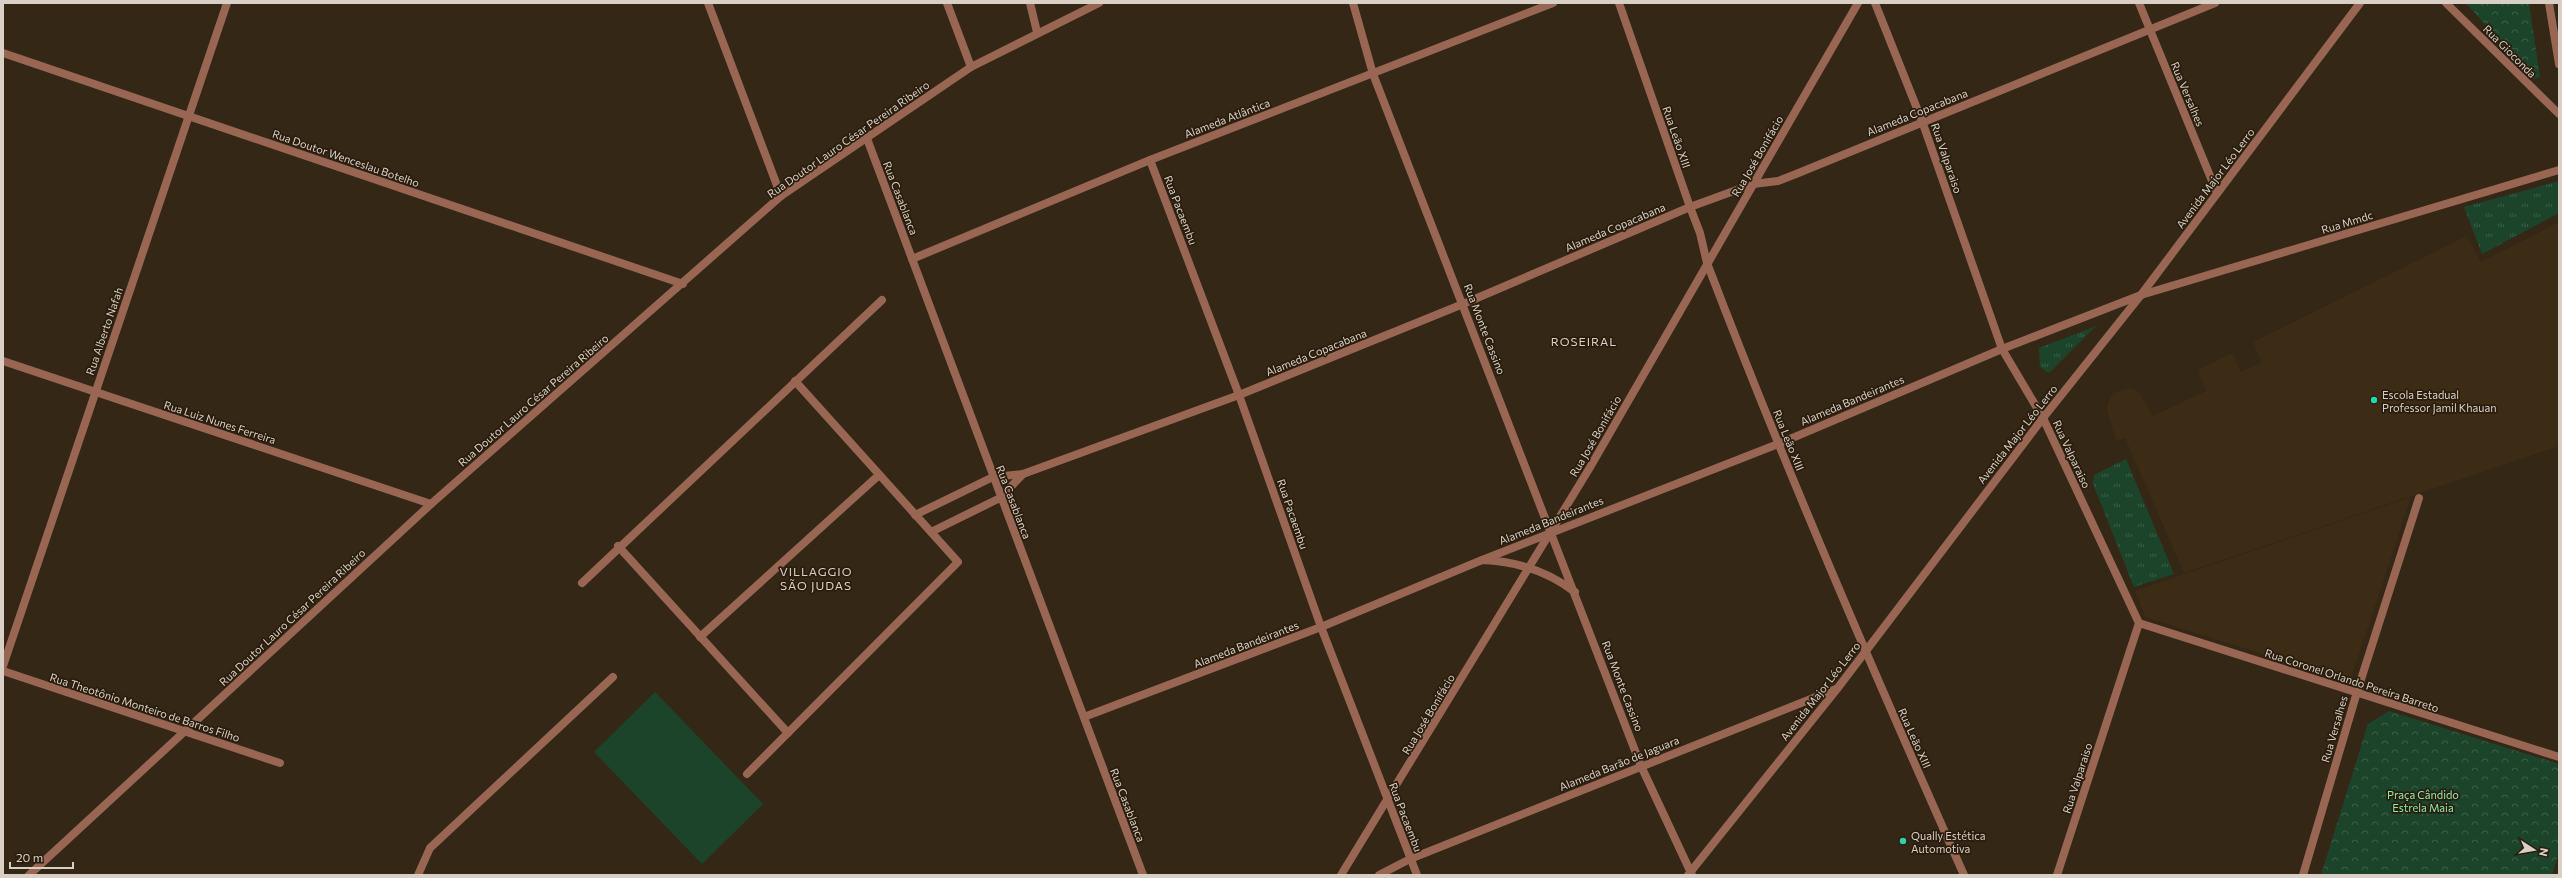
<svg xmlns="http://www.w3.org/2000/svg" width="2562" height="878" viewBox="0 0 2562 878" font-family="Commissioner,sans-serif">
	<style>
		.built { fill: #3d2c15 }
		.grass { fill: url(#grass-tufts) }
		.forest { fill: url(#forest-crowns) }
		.pitch { fill: #1c442b }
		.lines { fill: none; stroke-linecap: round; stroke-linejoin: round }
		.service { stroke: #996654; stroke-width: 8 }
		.minor { stroke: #996654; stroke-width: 8 }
		.tertiary { stroke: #996654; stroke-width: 8 }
		.poi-dot { fill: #2ad5ac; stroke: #2a1d0d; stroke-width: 1.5 }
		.labels { text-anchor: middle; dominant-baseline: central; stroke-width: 3.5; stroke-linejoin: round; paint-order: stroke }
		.street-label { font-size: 11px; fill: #d8d0c5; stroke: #2a1d0d }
		.poi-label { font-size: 11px; fill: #d8d0c5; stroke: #2a1d0d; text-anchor: start }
		.park-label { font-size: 11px; fill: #89eaaa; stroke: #2a1d0d }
		.neighbourhood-label { font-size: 12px; letter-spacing: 1px; fill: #d8d0c5; stroke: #2a1d0d }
	</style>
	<defs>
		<pattern id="grass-tufts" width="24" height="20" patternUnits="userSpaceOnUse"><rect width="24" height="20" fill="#1c442b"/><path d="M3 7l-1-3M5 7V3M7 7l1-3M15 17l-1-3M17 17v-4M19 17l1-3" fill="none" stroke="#3c5e48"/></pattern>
		<pattern id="forest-crowns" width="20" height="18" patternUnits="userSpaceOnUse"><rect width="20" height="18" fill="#1c442b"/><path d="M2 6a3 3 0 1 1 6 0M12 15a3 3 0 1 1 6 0" fill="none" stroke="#3c5e48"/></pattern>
	</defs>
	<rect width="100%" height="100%" fill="#342716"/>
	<!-- built -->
	<g class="built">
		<path d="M2559 222V446L2184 573 2125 438 2116 441 2107 410 2108 403 2113 393 2130 388 2138 391 2153 416 2206 391 2198 370 2232 353 2241 372 2262 362 2253 342 2467 236 2481 262Z"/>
		<path d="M2411 497 2350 681 2145 617 2135 591Z"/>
	</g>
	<!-- grass -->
	<g class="grass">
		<path d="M2559 181V213L2482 254 2464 207Z"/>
		<path d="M2096 326 2049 373 2040 367 2039 348Z"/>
		<path d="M2126 459 2174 574 2134 587 2093 484 2094 475Z"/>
	</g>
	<!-- forest -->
	<g class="forest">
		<path d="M2466 3H2529L2540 77 2533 79Z"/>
		<path d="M2389 711 2559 764V852L2552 875H2321L2368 724Z"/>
	</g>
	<!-- pitch -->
	<path class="pitch" d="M655 692 763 804 702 864 594 752Z"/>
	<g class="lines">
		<!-- service -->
		<path class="service" d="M418 875 430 848 613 677"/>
		<!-- minor -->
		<g class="minor">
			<path d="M708 3 781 196"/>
			<path d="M947 3 971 67"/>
			<path d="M1030 3 1037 32"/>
			<path d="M1353 3 1373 74 1641 766 1692 875"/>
			<path d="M1619 3 1690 207 1700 233 1707 263C1786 470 1874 673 1964 875"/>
			<path d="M1875 3 1922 121 2002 349 2043 418 2139 623 2057 875"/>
			<path d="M2139 3 2217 193"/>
			<path d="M2446 3 2559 114"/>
			<path d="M2549 3 2559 64"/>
			<path d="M3 53 683 284"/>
			<path d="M866 136 1143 875"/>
			<path d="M1150 160 1239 395 1321 627 1417 875"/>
			<path d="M912 259 1150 160 1553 3"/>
			<path d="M3 361 431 504"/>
			<path d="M915 515 993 477 1023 474 1239 395 1463 304 1690 207 1753 184 1778 181 1796 174 2215 3"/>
			<path d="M931 532 1000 498 1023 474"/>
			<path d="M618 546 788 733"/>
			<path d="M1482 560 1778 444 2002 349 2141 295 2559 170"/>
			<path d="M582 583 882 300"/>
			<path d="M2139 623 2559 757"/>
			<path d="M700 637 879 475"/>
			<path d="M3 666 227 3"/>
			<path d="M3 671 280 763"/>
			<path d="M1084 717 1321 627 1482 560C1517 561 1547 571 1575 592"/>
			<path d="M747 774 958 562 795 381"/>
			<path d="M29 875 431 504 781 196 971 67 1099 3"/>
			<path d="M2303 875 2357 692 2419 498"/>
		</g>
		<!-- tertiary -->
		<g class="tertiary">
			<path d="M1341 875 1589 469 1858 3"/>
			<path d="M1379 875 1410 859 1836 689"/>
			<path d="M1688 875 1837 689 2043 418 2141 295 2360 3"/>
		</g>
	</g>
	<!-- markers -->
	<g class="poi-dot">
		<circle cx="2374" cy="400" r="4"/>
		<circle cx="1903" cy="841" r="4"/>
	</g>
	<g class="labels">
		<!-- street labels -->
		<g class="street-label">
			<text transform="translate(2510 51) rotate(45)">Rua Gioconda</text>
			<text transform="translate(2188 94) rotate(67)">Rua Versalhes</text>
			<text transform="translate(1917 112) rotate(-22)">Alameda Copacabana</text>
			<text transform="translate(1227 118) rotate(-21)">Alameda Atlântica</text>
			<text transform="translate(1677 137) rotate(71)">Rua Leão XIII</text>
			<text transform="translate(848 139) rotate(-35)">Rua Doutor Lauro César Pereira Ribeiro</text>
			<text transform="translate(1757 156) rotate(-60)">Rua José Bonifácio</text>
			<text transform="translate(346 158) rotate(19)">Rua Doutor Wenceslau Botelho</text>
			<text transform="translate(1947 158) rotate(71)">Rua Valparaiso</text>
			<text transform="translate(2215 178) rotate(-53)">Avenida Major Léo Lerro</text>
			<text transform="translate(901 198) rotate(69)">Rua Casablanca</text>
			<text transform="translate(1181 210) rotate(69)">Rua Pacaembu</text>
			<text transform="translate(2347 222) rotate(-17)">Rua Mmdc</text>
			<text transform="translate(1615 227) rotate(-23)">Alameda Copacabana</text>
			<text transform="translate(1485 329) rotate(69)">Rua Monte Cassino</text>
			<text transform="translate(104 331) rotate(-71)">Rua Alberto Nafah</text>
			<text transform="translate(1316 352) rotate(-22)">Alameda Copacabana</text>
			<text transform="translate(533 400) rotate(-41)">Rua Doutor Lauro César Pereira Ribeiro</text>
			<text transform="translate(1852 400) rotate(-23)">Alameda Bandeirantes</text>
			<text transform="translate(220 422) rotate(18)">Rua Luiz Nunes Ferreira</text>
			<text transform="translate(2017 434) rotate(-52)">Avenida Major Léo Lerro</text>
			<text transform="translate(1595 436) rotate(-60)">Rua José Bonifácio</text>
			<text transform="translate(1789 440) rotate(68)">Rua Leão XIII</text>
			<text transform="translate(2072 454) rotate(65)">Rua Valparaiso</text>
			<text transform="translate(1014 502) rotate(69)">Rua Casablanca</text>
			<text transform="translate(1293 514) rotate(71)">Rua Pacaembu</text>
			<text transform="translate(1551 520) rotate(-22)">Alameda Bandeirantes</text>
			<text transform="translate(292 617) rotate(-43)">Rua Doutor Lauro César Pereira Ribeiro</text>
			<text transform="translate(1246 644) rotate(-21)">Alameda Bandeirantes</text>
			<text transform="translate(2352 680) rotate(18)">Rua Coronel Orlando Pereira Barreto</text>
			<text transform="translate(1623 686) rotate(69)">Rua Monte Cassino</text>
			<text transform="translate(1820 691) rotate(-52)">Avenida Major Léo Lerro</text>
			<text transform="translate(145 707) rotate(18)">Rua Theotônio Monteiro de Barros Filho</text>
			<text transform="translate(1428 714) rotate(-59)">Rua José Bonifácio</text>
			<text transform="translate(2334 729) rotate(-74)">Rua Versalhes</text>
			<text transform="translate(1915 738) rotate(66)">Rua Leão XIII</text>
			<text transform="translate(1619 763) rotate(-22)">Alameda Barão de Jaguara</text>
			<text transform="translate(2077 778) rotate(-72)">Rua Valparaiso</text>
			<text transform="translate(1128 805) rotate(69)">Rua Casablanca</text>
			<text transform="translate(1406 817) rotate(69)">Rua Pacaembu</text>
		</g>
		<!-- poi labels -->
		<g class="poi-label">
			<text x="2382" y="394">Escola Estadual<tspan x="2382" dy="13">Professor Jamil Khauan</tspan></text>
			<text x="1911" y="835">Qually Estética<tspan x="1911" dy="13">Automotiva</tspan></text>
		</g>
		<!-- park labels -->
		<g class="park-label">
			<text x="2423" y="794">Praça Cândido<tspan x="2423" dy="13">Estrela Maia</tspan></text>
		</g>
		<!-- neighbourhood labels -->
		<g class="neighbourhood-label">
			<text x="1584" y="341">ROSEIRAL</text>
			<text x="816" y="571">VILLAGGIO<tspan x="816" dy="14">SÃO JUDAS</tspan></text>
		</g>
	</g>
	<!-- border -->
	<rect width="2562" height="878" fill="none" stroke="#d8d0c5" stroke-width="8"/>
	<!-- north arrow -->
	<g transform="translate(2534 850) rotate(102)" stroke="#2a1d0d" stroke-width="3" paint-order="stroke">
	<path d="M0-3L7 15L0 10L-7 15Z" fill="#d8d0c5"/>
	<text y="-6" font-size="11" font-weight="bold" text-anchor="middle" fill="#d8d0c5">N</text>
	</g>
	<!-- scale -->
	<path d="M10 862v6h63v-6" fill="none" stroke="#d8d0c5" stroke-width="2"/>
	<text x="16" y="862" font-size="12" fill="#d8d0c5" stroke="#2a1d0d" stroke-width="3" paint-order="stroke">20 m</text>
</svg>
